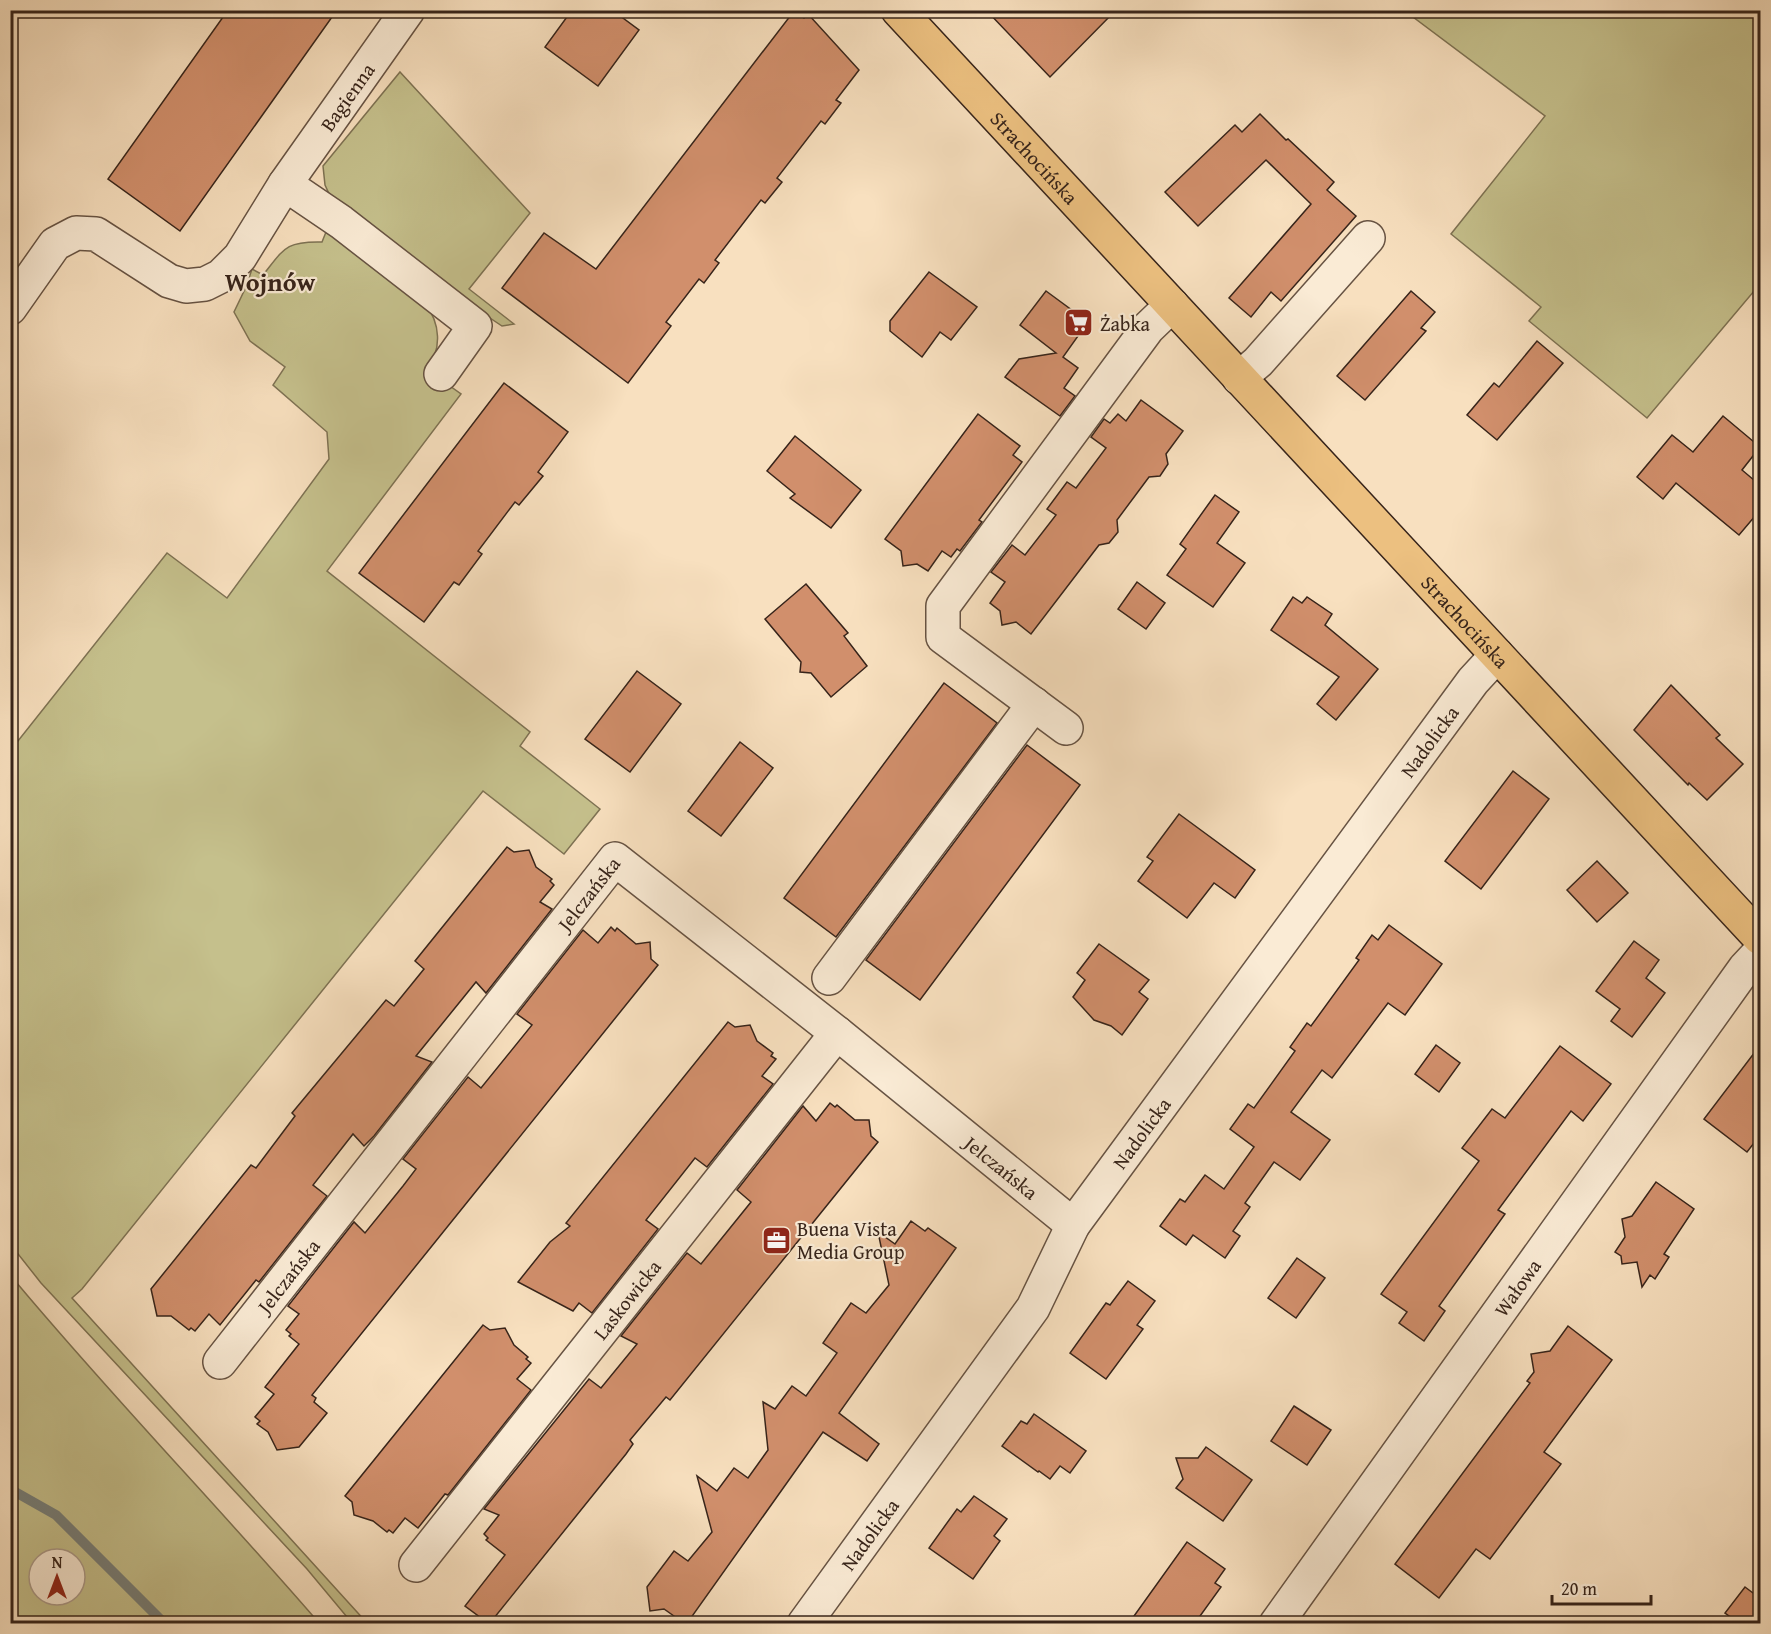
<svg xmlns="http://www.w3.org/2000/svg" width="1771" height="1634" viewBox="0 0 1771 1634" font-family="'Gentium Book Plus',serif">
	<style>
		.green { fill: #c5c08c; stroke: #7e7253; stroke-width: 1.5; fill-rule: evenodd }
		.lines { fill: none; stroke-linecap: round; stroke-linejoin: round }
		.stream { stroke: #767f7a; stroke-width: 10 }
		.building { fill: #d18f6c; stroke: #37241a; stroke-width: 1.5 }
		.minor-casing { stroke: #675343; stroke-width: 36 }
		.major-casing { stroke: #37241a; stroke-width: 36 }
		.minor { stroke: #faebd5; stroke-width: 33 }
		.major { stroke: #ecc080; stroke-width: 33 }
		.labels { text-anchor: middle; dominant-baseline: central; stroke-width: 4.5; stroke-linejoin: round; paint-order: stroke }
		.street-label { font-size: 20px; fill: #37241a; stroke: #faebd5 }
		.poi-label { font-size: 20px; fill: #37241a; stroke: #faebd5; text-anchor: start }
		.district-label { font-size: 26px; font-weight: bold; fill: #37241a; stroke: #faebd5 }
	</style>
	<rect width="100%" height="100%" fill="#f8e0bf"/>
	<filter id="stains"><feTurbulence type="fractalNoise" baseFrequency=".00333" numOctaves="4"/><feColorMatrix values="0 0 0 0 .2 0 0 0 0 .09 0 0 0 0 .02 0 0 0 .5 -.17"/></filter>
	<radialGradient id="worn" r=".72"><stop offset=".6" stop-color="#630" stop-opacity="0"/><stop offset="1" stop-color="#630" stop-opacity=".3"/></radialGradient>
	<!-- green -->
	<g class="green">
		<path d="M1405 11H1760V284L1647 418 1529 321 1541 307 1451 234 1545 116Z"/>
		<path d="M400 72 530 213 469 289 514 324 502 326 451 292 331 198 325 185 323 166Z"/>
		<path d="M326 232C351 248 375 266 398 284 407 290 418 296 425 304 440 322 443 350 426 369L461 394 327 571 530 732 520 746 600 809 564 854 483 791 82 1289 72 1298 367 1623H352L307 1569 41 1283 11 1245 10 751 167 553 227 598 329 459 327 432 273 385 285 367 250 341 234 312 246 287 252 269 263 275C284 249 285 241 322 242Z"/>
		<path d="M11 1276C110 1395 218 1506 319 1623H11ZM39 1559H75V1595H39Z"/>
	</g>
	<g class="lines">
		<!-- stream -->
		<path class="stream" d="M10 1489 56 1515 165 1624"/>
	</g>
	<!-- building -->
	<g class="building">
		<path d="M228 10H337L180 231 108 179Z"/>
		<path d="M572 10H612L639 30 598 86 545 47Z"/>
		<path d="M986 10H1116L1050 77Z"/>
		<path d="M794 11 804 18 808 14 859 70 836 100 841 103 825 124 821 121 777 178 782 182 765 203 761 200 715 260 719 263 704 283 699 279 666 322 671 326 628 383 502 288 544 233 596 269Z"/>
		<path d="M1260 114 1286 140 1288 139 1334 182 1327 190 1356 216 1281 301 1271 292 1251 317 1229 298 1311 204 1266 160 1198 226 1165 192 1235 125 1242 132Z"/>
		<path d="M929 272 977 307 951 340 940 332 922 357 890 331V321Z"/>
		<path d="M1046 291 1088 322 1063 357 1078 368 1064 388 1075 396 1060 416 1005 377 1019 359 1056 353 1020 325Z"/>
		<path d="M1411 291 1435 312 1421 328 1426 331 1365 400 1337 376Z"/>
		<path d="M1537 341 1563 363 1497 440 1467 415 1494 383 1499 387Z"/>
		<path d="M504 383 568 432 538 472 543 476 519 505 515 502 478 551 482 554 459 585 454 582 424 622 359 573Z"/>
		<path d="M1141 400 1183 431 1166 454 1168 464 1160 476 1149 477 1117 520 1118 532 1109 543 1099 545 1031 634 1016 622 1002 625 1000 611 990 603 1005 582 991 572 1012 545 1025 555 1056 515 1047 509 1067 482 1076 488 1106 448 1091 437 1104 419 1110 423 1118 414 1126 421Z"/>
		<path d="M978 414 1020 446 1013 455 1022 462 979 520 982 522 960 551 957 549 951 557 942 551 928 571 917 564 903 566 901 551 885 539Z"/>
		<path d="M1723 416 1760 447 1742 470 1761 486V509L1739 535 1676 483 1663 499 1637 477 1672 435 1693 452Z"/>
		<path d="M795 436 861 490 831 528 790 498 795 494 767 471Z"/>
		<path d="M1215 495 1239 512 1217 543 1245 563 1213 607 1167 575 1186 549 1180 544Z"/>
		<path d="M1137 582 1165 603 1146 629 1118 609Z"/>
		<path d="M806 584 848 633 844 636 867 666 831 697 811 673 800 672 801 662 765 619Z"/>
		<path d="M1293 597 1302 603 1307 597 1332 614 1325 625 1378 669 1336 720 1317 704 1339 677 1271 630Z"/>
		<path d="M637 671 681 704 630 772 585 739Z"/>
		<path d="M944 683 997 723 836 937 784 898Z"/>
		<path d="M1671 685 1720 735 1716 738 1743 764 1707 800 1689 783 1688 785 1634 730Z"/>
		<path d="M740 742 773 768 721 836 688 811Z"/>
		<path d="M1027 745 1080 785 920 1000 866 960Z"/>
		<path d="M1513 771 1549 799 1481 889 1445 861Z"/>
		<path d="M1179 814 1255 870 1235 898 1214 883 1187 918 1138 881 1153 861 1147 857Z"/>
		<path d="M507 847 514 852 529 850 536 867 552 879 550 881 554 885 540 902 552 909 486 993 476 982 416 1056 432 1062 374 1136 364 1146 353 1134 313 1185 327 1196 259 1282 256 1280 220 1325 209 1314 195 1331 191 1328 189 1330 171 1316H157L151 1289 251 1165 256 1168 295 1116 292 1113 386 1000 394 1006 424 969 415 961Z"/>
		<path d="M1597 861 1628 893 1597 922 1567 890Z"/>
		<path d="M1389 925 1442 964 1405 1015 1388 1003 1332 1078 1322 1070 1291 1112 1330 1140 1300 1180 1274 1162 1245 1203 1250 1207 1233 1231 1240 1236 1225 1258 1193 1235 1186 1245 1160 1226 1180 1199 1185 1202 1205 1175 1224 1189 1254 1147 1230 1129 1248 1104 1254 1108 1295 1051 1290 1047 1307 1023 1311 1026 1359 960 1356 958 1372 935 1378 940Z"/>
		<path d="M611 927 615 931 617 928 636 944 650 942 651 959 658 965 312 1395 316 1398 314 1402 327 1413 299 1447 277 1450 268 1432 257 1424 260 1421 255 1417 274 1394 265 1387 299 1344 289 1336 291 1334 286 1330 299 1314 288 1306 354 1222 365 1233 403 1186 416 1169 403 1159 468 1077 481 1088 532 1025 517 1014 583 930 598 943Z"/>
		<path d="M1634 941 1659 960 1646 978 1665 993 1632 1037 1611 1021 1620 1009 1596 991Z"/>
		<path d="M1099 944 1149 980 1139 992 1148 999 1122 1035 1111 1026 1094 1020 1073 997 1085 980 1077 973Z"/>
		<path d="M728 1022 735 1027 750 1025 757 1041 773 1053 771 1056 776 1059 762 1076 773 1084 707 1167 695 1158 646 1220 658 1229 592 1313 579 1303 573 1311 518 1282 550 1242 570 1226 566 1223Z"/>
		<path d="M1761 1044V1134L1747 1152 1704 1119Z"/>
		<path d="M1436 1045 1460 1063 1439 1092 1415 1074Z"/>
		<path d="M1560 1046 1611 1084 1583 1121 1571 1111 1498 1210 1505 1214 1439 1306 1445 1311 1424 1341 1399 1323 1407 1312 1381 1294 1479 1161 1462 1148 1492 1109 1505 1118Z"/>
		<path d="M830 1103 835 1107 837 1105 855 1120H869L871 1136 878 1142 670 1400 666 1397 630 1440 633 1444 626 1454 490 1623H488L465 1606 505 1555 486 1540 488 1538 484 1534 499 1515 484 1509 589 1379 601 1388 637 1344 621 1336 687 1253 701 1264 751 1202 737 1190 803 1106 816 1121Z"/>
		<path d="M1656 1182 1694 1209 1664 1254 1669 1257 1655 1279 1650 1275 1642 1287 1637 1262 1622 1264 1621 1256 1615 1252 1625 1237 1622 1219 1632 1216Z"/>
		<path d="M911 1221 925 1231 928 1228 956 1248 839 1413 879 1444 867 1461 823 1432 688 1622 683 1618 681 1621 664 1609 650 1611 647 1587 674 1551 688 1561 712 1532 697 1476 717 1491 734 1468 748 1478 768 1450 763 1402 775 1409 792 1386 806 1396 837 1353 823 1343 851 1303 866 1313 889 1285 878 1232 895 1244Z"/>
		<path d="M1297 1258 1325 1278 1296 1318 1268 1298Z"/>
		<path d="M1128 1281 1155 1301 1137 1325 1143 1329 1106 1379 1070 1353 1106 1303 1110 1305Z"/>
		<path d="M483 1325 490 1330 505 1328 514 1345 528 1357 526 1359 531 1363 517 1379 531 1390 448 1495 445 1494 418 1528 405 1518 393 1533 389 1530 387 1532 373 1521 354 1515 352 1502 345 1496Z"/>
		<path d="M1568 1326 1612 1360 1544 1452 1561 1464 1490 1559 1476 1549 1439 1598 1395 1564 1530 1383 1527 1381 1534 1372 1531 1354 1550 1351Z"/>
		<path d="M1294 1406 1331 1430 1307 1465 1271 1441Z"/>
		<path d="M1034 1414 1086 1451 1070 1473 1060 1466 1050 1479 1039 1471 1038 1472 1002 1446 1021 1421 1027 1424Z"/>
		<path d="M1206 1447 1252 1480 1223 1521 1176 1488 1183 1479 1176 1458H1198Z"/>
		<path d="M974 1496 1007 1519 994 1536 1000 1541 973 1579 929 1548 957 1509 961 1512Z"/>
		<path d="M1187 1542 1225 1569 1215 1583 1221 1587 1195 1623H1129Z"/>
		<path d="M1745 1587 1761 1599V1623H1739L1725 1613Z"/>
	</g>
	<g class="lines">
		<defs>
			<g id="minor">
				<path d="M285 184 341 222 475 326 441 374"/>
				<path id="s1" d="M10 308 55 244 76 233 96 234 169 281 186 286 205 284 221 276 240 257 285 184 408 10"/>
				<path d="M1239 378 1258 362 1368 238"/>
				<path d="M1066 728 943 637V606L1148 328 1172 305"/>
				<path d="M829 978 1034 704"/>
				<path id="s2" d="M220 1362 615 859 837 1033 1073 1225"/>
				<path id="s3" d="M416 1565 837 1033"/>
				<path id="s4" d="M804 1624 1033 1308 1073 1225 1473 681 1497 655"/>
				<path id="s5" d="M1276 1624 1745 968 1760 952"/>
			</g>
			<g id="major">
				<path id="s6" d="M898 10 1760 938"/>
			</g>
		</defs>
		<!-- minor casing -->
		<use href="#minor" class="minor-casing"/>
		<!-- major casing -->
		<use href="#major" class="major-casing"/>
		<!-- minor -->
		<use href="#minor" class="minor"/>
		<!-- major -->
		<use href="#major" class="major"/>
	</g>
	<!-- icons -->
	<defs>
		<symbol id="supermarket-square" viewBox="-11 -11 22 22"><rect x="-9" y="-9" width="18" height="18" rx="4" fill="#8f2418" stroke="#faebd5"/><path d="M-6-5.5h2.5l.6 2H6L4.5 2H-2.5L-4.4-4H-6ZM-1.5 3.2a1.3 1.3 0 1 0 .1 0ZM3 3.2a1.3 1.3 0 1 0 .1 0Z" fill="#fff"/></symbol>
		<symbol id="office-square" viewBox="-11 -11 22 22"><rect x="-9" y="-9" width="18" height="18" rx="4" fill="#8f2418" stroke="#faebd5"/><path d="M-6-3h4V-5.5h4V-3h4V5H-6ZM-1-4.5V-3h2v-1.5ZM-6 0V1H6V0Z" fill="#fff"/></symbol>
	</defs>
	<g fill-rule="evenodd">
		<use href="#supermarket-square" x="1062" y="306" width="33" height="33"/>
		<use href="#office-square" x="760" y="1224" width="33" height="33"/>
	</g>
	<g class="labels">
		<!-- street labels -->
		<g class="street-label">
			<text stroke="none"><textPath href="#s1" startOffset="483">Bagienna</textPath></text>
			<text stroke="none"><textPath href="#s6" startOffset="201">Strachocińska</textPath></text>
			<text stroke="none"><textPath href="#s6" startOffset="834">Strachocińska</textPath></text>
			<text stroke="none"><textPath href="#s4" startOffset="1083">Nadolicka</textPath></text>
			<text stroke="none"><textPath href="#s2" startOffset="596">Jelczańska</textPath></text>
			<text stroke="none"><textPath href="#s4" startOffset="597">Nadolicka</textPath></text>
			<text stroke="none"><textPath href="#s2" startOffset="1134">Jelczańska</textPath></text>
			<text stroke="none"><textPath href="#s2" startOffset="110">Jelczańska</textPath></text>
			<text stroke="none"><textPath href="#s5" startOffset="414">Wałowa</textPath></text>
			<text stroke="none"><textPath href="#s3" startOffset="339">Laskowicka</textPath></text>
			<text stroke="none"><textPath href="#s4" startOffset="111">Nadolicka</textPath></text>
		</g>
		<!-- poi labels -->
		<g class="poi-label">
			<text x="1100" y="323">Żabka</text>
			<text x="797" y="1228">Buena Vista<tspan x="797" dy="23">Media Group</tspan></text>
		</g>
		<!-- district labels -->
		<g class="district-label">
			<text x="270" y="281">Wojnów</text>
		</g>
	</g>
	<!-- margin -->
	<rect width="1771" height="1634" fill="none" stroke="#f8e0bf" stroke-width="36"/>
	<rect x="12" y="12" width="1747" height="1610" fill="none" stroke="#37241a" stroke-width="3"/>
	<rect x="18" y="18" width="1735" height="1598" fill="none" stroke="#37241a" stroke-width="1.5"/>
	<!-- north arrow -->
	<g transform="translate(57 1577)"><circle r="28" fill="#faebd5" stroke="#ac9b8a" stroke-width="1.5"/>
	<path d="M0-4.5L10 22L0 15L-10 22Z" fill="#8f2418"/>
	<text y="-9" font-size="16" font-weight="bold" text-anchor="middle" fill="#37241a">N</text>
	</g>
	<!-- scale -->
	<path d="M1552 1595v9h99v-9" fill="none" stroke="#37241a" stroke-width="3"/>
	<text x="1561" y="1595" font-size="18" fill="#37241a" stroke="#faebd5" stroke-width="4.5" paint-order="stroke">20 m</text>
	<rect width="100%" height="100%" filter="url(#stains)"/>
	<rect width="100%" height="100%" fill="url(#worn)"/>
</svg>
